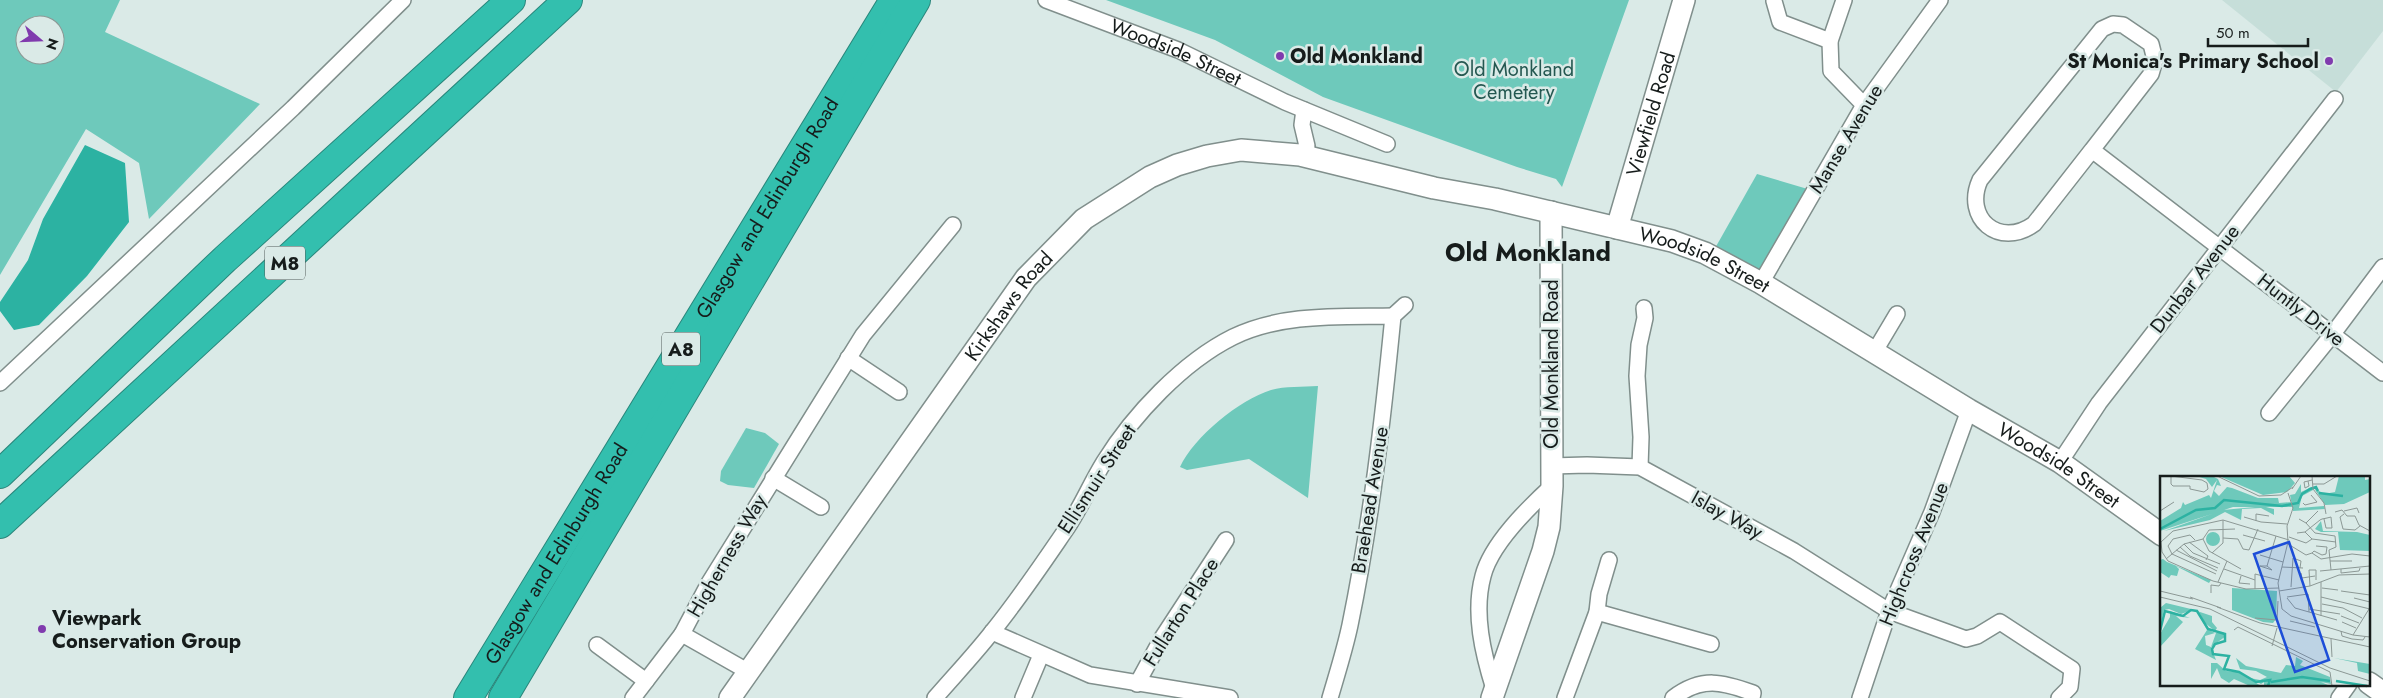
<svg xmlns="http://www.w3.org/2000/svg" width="2383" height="698" viewBox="0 0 2383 698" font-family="Jost,sans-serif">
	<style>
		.built { fill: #c6ded9 }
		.green { fill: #6ec9bb; fill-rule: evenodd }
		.water { fill: #2cb2a2 }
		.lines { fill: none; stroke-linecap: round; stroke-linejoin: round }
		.street-casing { stroke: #808f8c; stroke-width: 18 }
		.secondary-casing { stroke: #808f8c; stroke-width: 24 }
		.highway-casing { stroke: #29867b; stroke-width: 30 }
		.street { stroke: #fff; stroke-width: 15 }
		.secondary { stroke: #fff; stroke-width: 21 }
		.highway { stroke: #33bfae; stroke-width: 28 }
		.poi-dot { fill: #803bae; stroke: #daeae7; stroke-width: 2 }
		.labels { text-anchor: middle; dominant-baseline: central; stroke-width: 5; stroke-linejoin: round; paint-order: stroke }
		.shield { fill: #daeae7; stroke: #515a58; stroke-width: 1 }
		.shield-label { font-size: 19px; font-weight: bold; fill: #161c1b }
		.street-label { font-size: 20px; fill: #161c1b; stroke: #daeae7 }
		.poi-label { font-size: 20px; font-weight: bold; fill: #161c1b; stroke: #daeae7; text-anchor: start }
		.park-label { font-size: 20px; fill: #245851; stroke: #daeae7 }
		.district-label { font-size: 25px; font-weight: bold; fill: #161c1b; stroke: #daeae7 }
		.inset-river { fill: none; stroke: #2cb2a2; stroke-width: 2.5 }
		.inset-road { fill: none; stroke: #8c9895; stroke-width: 1 }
		.view { fill: #1d4ed8; fill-opacity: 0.15; stroke: #1d4ed8; stroke-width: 2.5 }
		.inset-edge { fill: none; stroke: #161c1b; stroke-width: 2.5 }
	</style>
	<rect width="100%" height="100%" fill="#daeae7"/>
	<!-- built -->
	<path class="built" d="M2222 0H2383V31L2336 92Z"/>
	<!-- green -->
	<g class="green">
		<path d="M0 0H120L105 32 260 104 149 219 139 163 86 129 0 275ZM25 25H55V55H25Z"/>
		<path d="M1106 0H1629L1562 187 1556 179 1517 167 1323 97 1215 40Z"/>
		<path d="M1757 174 1811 190 1759 277 1714 250Z"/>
		<path d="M1318 386 1308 498 1249 459 1187 470 1180 467C1194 437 1239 400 1271 390 1285 386 1303 387 1318 386Z"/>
		<path d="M746 428 765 433 779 444 754 488 728 485 720 481 721 471Z"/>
	</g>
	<!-- water -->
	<path class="water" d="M85 145 125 163 129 222 87 276 39 325 14 330 0 311V302L28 260 43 219Z"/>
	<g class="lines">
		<defs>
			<g id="street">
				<path id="s1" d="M1046 0 1178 50 1285 102 1387 144"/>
				<path d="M1844 0 1830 41 1831 71 1864 105"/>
				<path d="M1774 1 1780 22 1830 41"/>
				<path d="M2092 150 2151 74 2155 60 2151 44 2123 25 2113 24 2102 29 1980 180C1963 218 1999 249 2034 224L2092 150 2383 373"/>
				<path d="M1300 155 1307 146 1302 125 1304 110"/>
				<path d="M1761 283 1864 105 1940 0"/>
				<path d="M1875 351 1897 314"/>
				<path d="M848 358 899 392"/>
				<path d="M0 383 293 108 403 0"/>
				<path d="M2269 413 2332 335 2383 267"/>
				<path d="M2060 462 2099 403 2335 99"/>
				<path d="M1551 466 1587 465 1640 467 1794 551 1889 611 1966 639 1977 636 2000 622 2072 669 2070 687 2059 698"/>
				<path d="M1640 467 1641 437 1637 376 1639 345 1645 318 1644 308"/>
				<path d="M773 478 821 507"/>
				<path d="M1597 612 1711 644"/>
				<path d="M992 632 1090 675 1230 698"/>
				<path d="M682 634 709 583 863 335 953 225"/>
				<path d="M597 645 646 681"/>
				<path d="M1137 684 1162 638 1226 540"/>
				<path d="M1494 689C1483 654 1473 613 1483 576 1491 544 1528 508 1552 486"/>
				<path d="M633 698 682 634 749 672"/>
				<path d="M935 698C954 676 974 655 992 632 1019 599 1043 563 1067 528 1081 507 1091 483 1104 462 1133 415 1183 362 1233 337 1282 313 1340 317 1393 316"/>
				<path d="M1023 698 1041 655"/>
				<path d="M1330 698C1337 674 1345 649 1350 625 1371 523 1383 419 1393 316L1405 305"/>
				<path d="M1565 698 1597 612 1599 594 1609 560"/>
				<path d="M1673 698C1702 676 1723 682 1753 693L1752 698"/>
				<path d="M1860 698 1889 611 1932 512 1969 410"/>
				<path d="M2339 698 2349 684"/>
			</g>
			<g id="secondary">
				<path id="s2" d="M1617 228 1684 0"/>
				<path d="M2369 683 2383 693"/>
				<path id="s3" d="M730 698 1026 278 1084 219 1150 177 1177 165 1207 156 1241 150 1300 155 1434 188 1495 199 1672 241 1705 253 1761 283 1969 410 2060 462 2162 535"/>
				<path d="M1492 698 1543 551 1549 527 1552 486 1551 212"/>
			</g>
			<g id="highway">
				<path d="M0 474 225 259 511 0"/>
				<path d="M0 524 568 0"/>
				<path id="s4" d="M468 698 894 0"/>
				<path d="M503 698 916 0"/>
			</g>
		</defs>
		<!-- street casing -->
		<use href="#street" class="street-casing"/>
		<!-- secondary casing -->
		<use href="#secondary" class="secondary-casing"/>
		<!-- highway casing -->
		<use href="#highway" class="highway-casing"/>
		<!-- street -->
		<use href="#street" class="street"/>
		<!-- secondary -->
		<use href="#secondary" class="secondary"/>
		<!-- highway -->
		<use href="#highway" class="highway"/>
	</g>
	<!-- markers -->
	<g class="poi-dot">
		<circle cx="1280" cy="56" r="5"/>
		<circle cx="2329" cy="61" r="5"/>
		<circle cx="42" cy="629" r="5"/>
	</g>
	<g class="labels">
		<!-- shield labels -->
		<g class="shield">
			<rect x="265" y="246.5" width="40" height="33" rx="4"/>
			<rect x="662" y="332.5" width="38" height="33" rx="4"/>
		</g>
		<g class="shield-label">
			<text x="285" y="263">M8</text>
			<text x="681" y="349">A8</text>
		</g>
		<!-- street labels -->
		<g class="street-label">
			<text stroke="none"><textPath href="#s1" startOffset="140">Woodside Street</textPath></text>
			<text stroke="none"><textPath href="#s2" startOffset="119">Viewfield Road</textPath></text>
			<text transform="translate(1846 139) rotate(-59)">Manse Avenue</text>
			<text stroke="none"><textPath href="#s4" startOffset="574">Glasgow and Edinburgh Road</textPath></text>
			<text stroke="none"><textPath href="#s3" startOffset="1248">Woodside Street</textPath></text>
			<text transform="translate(2195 279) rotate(-52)">Dunbar Avenue</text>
			<text stroke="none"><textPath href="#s3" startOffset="481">Kirkshaws Road</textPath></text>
			<text transform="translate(2301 310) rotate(38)">Huntly Drive</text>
			<text transform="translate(1551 364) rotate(-90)">Old Monkland Road</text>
			<text stroke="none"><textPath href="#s3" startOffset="1659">Woodside Street</textPath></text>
			<text transform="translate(1097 479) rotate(-57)">Ellismuir Street</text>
			<text transform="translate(1370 500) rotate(-81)">Braehead Avenue</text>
			<text transform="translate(1727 515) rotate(29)">Islay Way</text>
			<text stroke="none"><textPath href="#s4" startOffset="169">Glasgow and Edinburgh Road</textPath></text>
			<text transform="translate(1914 554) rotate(-68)">Highcross Avenue</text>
			<text transform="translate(727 556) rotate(-60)">Higherness Way</text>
			<text transform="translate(1181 612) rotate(-58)">Fullarton Place</text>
		</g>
		<!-- poi labels -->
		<g class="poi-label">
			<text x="1290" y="56">Old Monkland</text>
			<text x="2319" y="61" text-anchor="end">St Monica's Primary School</text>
			<text x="52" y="618">Viewpark<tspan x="52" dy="23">Conservation Group</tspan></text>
		</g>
		<!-- park labels -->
		<g class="park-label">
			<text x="1514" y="69">Old Monkland<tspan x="1514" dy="23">Cemetery</tspan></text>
		</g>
		<!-- district labels -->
		<g class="district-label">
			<text x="1528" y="252">Old Monkland</text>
		</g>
	</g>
	<!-- overview -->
	<g transform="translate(2160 476)">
		<rect width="210" height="210" fill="#daeae7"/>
		<path d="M36 0H52L58 3 61 10 57 9 54 15 59 20 67 11 72 12 98 22H118L119 27 132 26 133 31H73L0 55V45L21 32 23 26 25 29 49 19 51 22 57 4 52 11 46 3ZM59 0H129L135 7 127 16 103 19ZM179 0H205V4L210 3V16L184 28 165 29 154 12 164 18 175 16ZM141 8V16L152 11 153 14 142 20 139 32 164 30 165 33 133 35 130 19 135 18ZM95 31H106L114 33V39L101 32 82 33 81 44 65 36 50 44 4 55 63 34ZM161 45 163 55 197 56 210 59V75L180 74 178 56H161L155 53ZM46 63a7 7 0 1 1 14 0a7 7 0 1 1-14 0ZM3 83 7 86 51 104 49 107 16 90 19 93 17 100 11 99 9 102 0 96V84ZM72 112 117 115 116 143 113 147 103 146 72 134ZM6 127 31 133 52 140V146L57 152 55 155 45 147 39 136 32 134 21 138 9 133 4 134 0 152V132ZM10 135 30 142 16 140 23 146 0 171V158L10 141ZM39 139 47 153 55 157 45 160 46 169 51 171 56 157 63 156 66 160 51 171 56 184 35 173 47 154ZM136 181 143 185 140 189 170 201 171 208 161 206 170 210H104V206L101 208 90 202 100 204 107 201 96 195 80 193 76 182 86 190 121 197 126 189 135 190ZM174 182 210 188V198L198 195 197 187ZM51 187H57L66 195 79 196 101 210H90L74 203 69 207 61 202 57 192 51 203Z" fill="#6ec9bb"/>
		<path class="inset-river" d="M159 17 183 20M0 53 36 34 55 32 64 24 122 30 138 27 142 18 150 13 156 11 158 15M0 155 5 135 23 140 31 134 37 135 48 153 65 158V165L55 168 52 173 53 178 69 180 64 193 79 196 96 206 110 204 108 210M176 205 207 210M111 206 142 201 170 205"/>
		<path class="inset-road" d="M11 0 42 4 47 7 48 13 44 16 30 13V10H13L11 8ZM57 0 99 20 121 19 133 11M152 0 153 13 164 27 166 38M148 5 149 10 145 12 144 6 152 4M153 8H164L177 0M132 13 141 0M128 17 133 32 127 50 128 66 118 107 122 133 131 140 193 159 210 161M143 27 145 29 157 26 151 19M0 35 14 26M184 35 197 32 199 37M175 36 182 34 187 40H195L199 49 210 55M184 38 180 41 183 53 195 54 200 50M84 41 101 46 127 48M139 43 146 47 158 35M96 45V38L109 40M146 47 155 57 175 60 176 71 169 74 171 94M75 53 49 54 43 63 49 75 81 93M145 56 152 63 176 66M137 57 145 56 160 44 162 43 167 42 171 41 172 52H166L164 43M83 59 105 65M129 61 146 67 152 63M63 62 78 63 83 73 89 74 98 53M29 66 48 80 46 84M24 68 33 77 60 88M128 68 146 79 152 77 161 83 192 78 210 80M20 71 30 80 58 92M16 74 57 95M52 77 63 67V44M152 77 154 75 162 79 166 78 167 71 156 70M12 78 56 98M12 78 8 70 13 63 30 59 35 64M100 79 123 86M6 83 24 68 43 63M170 85H192M107 90H100L112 94 107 90 116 60M122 91 143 92M64 93 95 104M181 93V97L199 95 200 92M160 95 210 90M141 97 142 102 155 100M81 100 79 107 90 108M58 106 67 85M161 106V140M150 110 149 94H156V104M131 111 133 82 141 85 140 92M119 112 86 113 53 105 8 85 2 76 1 66 13 55 63 44 129 64M162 112 178 114M95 113V98L119 104M0 115 33 123M119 115 150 110 179 99 210 98M181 115 210 119M51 117V109L59 110 61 107M0 121 50 133 170 192 210 205M30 121 61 132M127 121 148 118 149 136M161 121 210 133M127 122 135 132 177 144M194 122 210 126M162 128 183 132 202 142M57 131 100 147 210 171M149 133 180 138M181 140 199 147M95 142 117 144 118 125M130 145 155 151M182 146 196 152M74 154 78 151 170 196 172 210M181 155 182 160 192 163 203 164 205 161M193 159 209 133M171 163 172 181M112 170 117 152"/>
		<path class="view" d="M129 66 169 184 135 196 94 78Z"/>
		<rect width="210" height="210" class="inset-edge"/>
	</g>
	<!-- north arrow -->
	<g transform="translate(40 40) rotate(109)"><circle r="24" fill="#daeae7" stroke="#8c9895"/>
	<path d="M0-4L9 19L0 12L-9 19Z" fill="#803bae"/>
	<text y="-8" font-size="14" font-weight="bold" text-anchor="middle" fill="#161c1b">N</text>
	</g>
	<!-- scale -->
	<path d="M2208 38v8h100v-8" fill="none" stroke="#161c1b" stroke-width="2.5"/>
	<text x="2216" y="38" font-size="15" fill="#161c1b" stroke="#daeae7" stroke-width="4" paint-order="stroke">50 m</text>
</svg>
